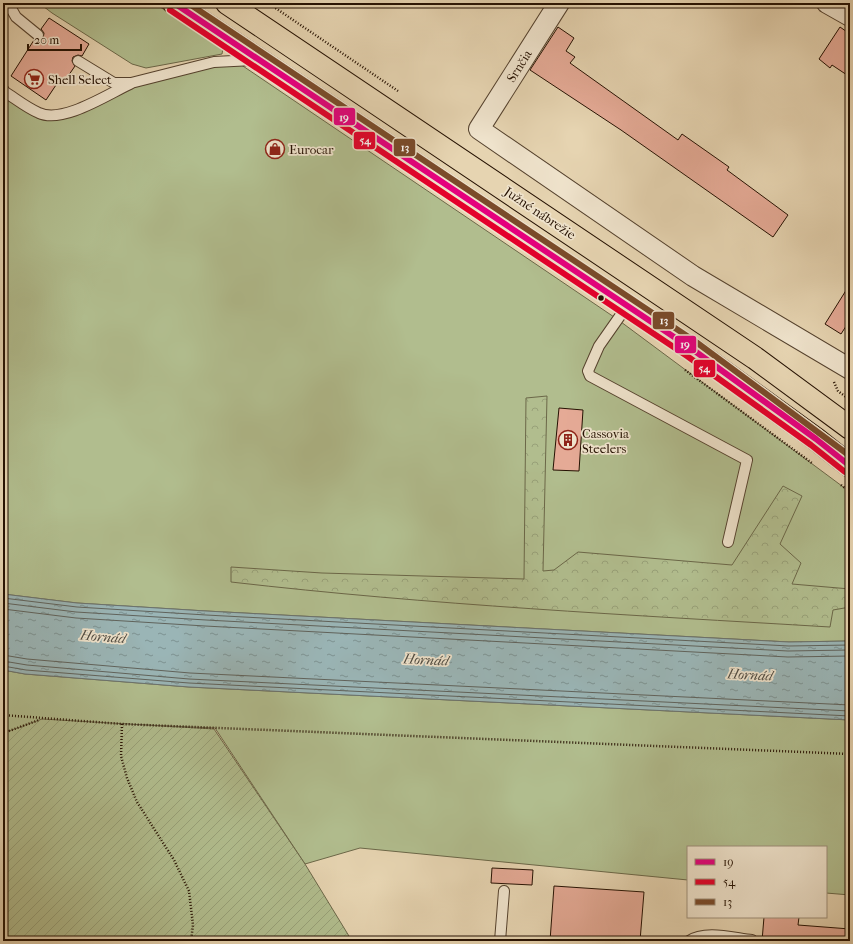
<svg xmlns="http://www.w3.org/2000/svg" width="853" height="944" viewBox="0 0 853 944" font-family="'IM FELL French Canon',serif">
	<style>
		.grass { fill: #b1bd8e; stroke: #6b6748 }
		.forest { fill: url(#forest-crowns); stroke: #6b6748 }
		.garden { fill: url(#garden-furrows); stroke: #6b6748 }
		.water { fill: url(#water-ripples); stroke: #6b736e }
		.lines { fill: none; stroke-linecap: round; stroke-linejoin: round }
		.shore { stroke: #60635c; stroke-width: 1 }
		.building { fill: #e5aa96; stroke: #251102 }
		.lane-casing { stroke: #55422e; stroke-width: 12 }
		.street-casing { stroke: #55422e; stroke-width: 22 }
		.highway-casing { stroke: #251102; stroke-width: 24 }
		.path { stroke: #251102; stroke-width: 2.5; stroke-dasharray: 1 2; stroke-linecap: butt }
		.lane { stroke: #efe3cc; stroke-width: 10 }
		.street { stroke: #efe3cc; stroke-width: 20 }
		.highway { stroke: #e6d4b1; stroke-width: 22 }
		.bus-1-casing { stroke: #efe3cc; stroke-width: 9 }
		.bus-2-casing { stroke: #efe3cc; stroke-width: 9 }
		.bus-3-casing { stroke: #efe3cc; stroke-width: 9 }
		.bus-1 { stroke: #e5007d; stroke-width: 6 }
		.bus-2 { stroke: #e4002b; stroke-width: 6 }
		.bus-3 { stroke: #7a4b2a; stroke-width: 6 }
		.bus-dot { fill: #251102; stroke: #efe3cc; stroke-width: 1.5 }
		.labels { text-anchor: middle; dominant-baseline: central; stroke-width: 3.5; stroke-linejoin: round; paint-order: stroke }
		.street-label { font-size: 13px; fill: #251102; stroke: #efe3cc }
		.poi-label { font-size: 13px; fill: #251102; stroke: #efe3cc; text-anchor: start }
		.water-label { font-size: 14px; font-style: italic; fill: #4e4a41; stroke: #efe3cc }
		.line-badge { stroke: #efe3cc; stroke-width: 1.5 }
		.badge-label { font-size: 11px; text-anchor: middle; font-weight: bold; fill: #fff }
	</style>
	<defs>
		<pattern id="forest-crowns" width="20" height="18" patternUnits="userSpaceOnUse"><rect width="20" height="18" fill="#b1bd8e"/><path d="M2 6a3 3 0 1 1 6 0M12 15a3 3 0 1 1 6 0" fill="none" stroke="#98a179"/></pattern>
		<pattern id="garden-furrows" width="10" height="10" patternUnits="userSpaceOnUse"><rect width="10" height="10" fill="#b1bd8e"/><path d="M-1 1l2-2M0 10L10 0M9 11l2-2" fill="none" stroke="#98a179"/></pattern>
		<pattern id="water-ripples" width="26" height="14" patternUnits="userSpaceOnUse"><rect width="26" height="14" fill="#9ab5b6"/><path d="M2 4q2-2 4 0t4 0M15 11q2-2 4 0t4 0" fill="none" stroke="#7d9292"/></pattern>
	</defs>
	<rect width="100%" height="100%" fill="#e6d4b1"/>
	<filter id="stains"><feTurbulence type="fractalNoise" baseFrequency=".005" numOctaves="4"/><feColorMatrix values="0 0 0 0 .2 0 0 0 0 .09 0 0 0 0 .02 0 0 0 .5 -.17"/></filter>
	<radialGradient id="worn" r=".72"><stop offset=".6" stop-color="#630" stop-opacity="0"/><stop offset="1" stop-color="#630" stop-opacity=".3"/></radialGradient>
	<!-- grass -->
	<g class="grass">
		<path d="M39 3H154L223 48 222 54 157 66 146 68 132 64 52 13Z"/>
		<path d="M234 60 617 319 850 492V641L789 642 206 611 77 603 3 594V89L51 116 131 83Z"/>
		<path d="M3 670 25 674 189 687 850 720V895L826 893V847H688V880L360 848 305 864 215 728 122 724 3 731Z"/>
	</g>
	<!-- forest -->
	<path class="forest" d="M547 396 543 571 554 570 578 552 732 565 783 486 802 496 780 544 801 563 792 584 850 589V607L833 610 830 627C630 615 430 605 231 582V567L322 573 524 579 526 398Z"/>
	<!-- garden -->
	<path class="garden" d="M42 719 214 729 305 864 352 941H3V731H9Z"/>
	<!-- water -->
	<path class="water" d="M3 594 77 603 206 611 789 642 850 641V720L189 687 25 674 3 670Z"/>
	<g class="lines">
		<!-- shore -->
		<g class="shore">
			<path d="M3 598 77 607 206 615 789 646 850 645"/>
			<path d="M3 603 76 612 206 620 788 651 850 650"/>
			<path d="M3 609 76 618 205 626 788 657 850 656"/>
			<path d="M3 655 27 659 190 673 850 705"/>
			<path d="M3 661 27 665 189 679 850 711"/>
			<path d="M3 666 26 670 189 683 850 716"/>
		</g>
	</g>
	<!-- building -->
	<g class="building">
		<path d="M49 18 89 44 82 56 78 55 73 57 72 61 75 66 62 85 58 82 46 100 11 76 34 40 40 41 43 39 44 33 41 29Z"/>
		<path d="M558 27 574 38 566 51 575 57 570 63 678 140 682 134 729 167 727 170 788 215 773 237 621 130 530 70Z"/>
		<path d="M840 27 850 34V77L832 65 830 68 819 59Z"/>
		<path d="M850 284V320L841 334 825 324Z"/>
		<path d="M559 408 583 410 579 471 553 470Z"/>
		<path d="M492 868 533 870 532 885 491 883Z"/>
		<path d="M554 886 644 892 640 941H550Z"/>
		<path d="M764 917H799L798 925 850 929V941H762Z"/>
	</g>
	<g class="lines">
		<defs>
			<g id="lane">
				<path d="M8 3 16 17 38 35"/>
				<path d="M78 61 114 83H131L214 62 253 60"/>
				<path d="M3 89 5 92C16 99 27 108 39 113 63 124 108 94 130 84"/>
				<path d="M627 306 599 346 588 371 590 376 747 460 728 542"/>
				<path d="M500 941 504 891"/>
				<path d="M689 941C705 930 733 938 752 940"/>
			</g>
			<g id="street">
				<path d="M559 3 479 129 693 276 850 369"/>
				<path d="M827 3 850 16"/>
			</g>
			<g id="highway">
				<path d="M174 3 692 349 816 439 850 466"/>
				<path d="M227 3 755 358 850 428"/>
			</g>
		</defs>
		<!-- lane casing -->
		<use href="#lane" class="lane-casing"/>
		<!-- street casing -->
		<use href="#street" class="street-casing"/>
		<!-- highway casing -->
		<use href="#highway" class="highway-casing"/>
		<!-- path -->
		<g class="path">
			<path d="M268 3 398 91"/>
			<path d="M685 370 812 463"/>
			<path d="M834 382 838 391 850 400"/>
			<path d="M841 485 850 492"/>
			<path d="M3 715 122 724 850 754"/>
			<path d="M122 724 121 756 127 778 137 802 174 860 189 891 193 925 191 941"/>
			<path d="M3 731H9L39 720"/>
		</g>
		<!-- lane -->
		<use href="#lane" class="lane"/>
		<!-- street -->
		<use href="#street" class="street"/>
		<!-- highway -->
		<use href="#highway" class="highway"/>
		<defs>
			<path id="bus-1" d="M174 3 692 349 816 439 850 466"/>
			<path id="bus-2" d="M170 10 687 356 811 445 845 472"/>
			<path id="bus-3" d="M188 3 696 342 850 456"/>
		</defs>
		<!-- bus-1 casing -->
		<use href="#bus-1" class="bus-1-casing"/>
		<!-- bus-2 casing -->
		<use href="#bus-2" class="bus-2-casing"/>
		<!-- bus-3 casing -->
		<use href="#bus-3" class="bus-3-casing"/>
		<!-- bus-1 -->
		<use href="#bus-1" class="bus-1"/>
		<!-- bus-2 -->
		<use href="#bus-2" class="bus-2"/>
		<!-- bus-3 -->
		<use href="#bus-3" class="bus-3"/>
	</g>
	<!-- icons -->
	<defs>
		<symbol id="supermarket-ring" viewBox="-11 -11 22 22"><circle r="9.5" fill="#efe3cc" stroke="#8f2418" stroke-width="1.5"/><path d="M-6-5.5h2.5l.6 2H6L4.5 2H-2.5L-4.4-4H-6ZM-1.5 3.2a1.3 1.3 0 1 0 .1 0ZM3 3.2a1.3 1.3 0 1 0 .1 0Z" fill="#8f2418"/></symbol>
		<symbol id="shop-ring" viewBox="-11 -11 22 22"><circle r="9.5" fill="#efe3cc" stroke="#8f2418" stroke-width="1.5"/><path d="M-5-2.5h2.3a2.7 3.5 0 0 1 5.4 0H5L5.5 6h-11ZM-1.5-2.5h3a1.5 2.3 0 0 0-3 0Z" fill="#8f2418"/></symbol>
		<symbol id="building-ring" viewBox="-11 -11 22 22"><circle r="9.5" fill="#efe3cc" stroke="#8f2418" stroke-width="1.5"/><path d="M-4-6H4V6H1V3H-1V6H-4ZM-2.5-4.3h1.7v1.8h-1.7ZM.8-4.3h1.7v1.8H.8ZM-2.5-1h1.7V.8h-1.7ZM.8-1h1.7V.8H.8Z" fill="#8f2418"/></symbol>
	</defs>
	<g fill-rule="evenodd">
		<use href="#supermarket-ring" x="23" y="68" width="22" height="22"/>
		<use href="#shop-ring" x="264" y="138" width="22" height="22"/>
		<use href="#building-ring" x="557" y="429" width="22" height="22"/>
	</g>
	<!-- markers -->
	<circle class="bus-dot" cx="601" cy="298" r="3.5"/>
	<g class="labels">
		<!-- street labels -->
		<g class="street-label">
			<text transform="translate(519 66) rotate(-58)">Srnčia</text>
			<text transform="translate(540 213) rotate(34)">Južné nábrežie</text>
		</g>
		<!-- poi labels -->
		<g class="poi-label">
			<text x="48" y="79">Shell Select</text>
			<text x="289" y="149">Eurocar</text>
			<text x="582" y="433">Cassovia<tspan x="582" dy="15">Steelers</tspan></text>
		</g>
		<!-- water labels -->
		<g class="water-label">
			<text transform="translate(103 637) rotate(5)">Hornád</text>
			<text transform="translate(426 660) rotate(3)">Hornád</text>
			<text transform="translate(750 675) rotate(3)">Hornád</text>
		</g>
	</g>
	<g class="line-badge">
		<rect x="333" y="107" width="23" height="19" rx="4" fill="#e5007d"/>
		<rect x="353" y="131" width="23" height="19" rx="4" fill="#e4002b"/>
		<rect x="393" y="138" width="23" height="19" rx="4" fill="#7a4b2a"/>
		<rect x="652" y="311" width="23" height="19" rx="4" fill="#7a4b2a"/>
		<rect x="674" y="335" width="23" height="19" rx="4" fill="#e5007d"/>
		<rect x="693" y="359" width="23" height="19" rx="4" fill="#e4002b"/>
	</g>
	<g class="badge-label">
		<text x="344" y="121">19</text>
		<text x="365" y="144">54</text>
		<text x="405" y="151">13</text>
		<text x="664" y="324">13</text>
		<text x="685" y="348">19</text>
		<text x="704" y="372">54</text>
	</g>
	<!-- margin -->
	<rect width="853" height="944" fill="none" stroke="#e6d4b1" stroke-width="16"/>
	<rect x="4" y="4" width="845" height="936" fill="none" stroke="#251102" stroke-width="2"/>
	<rect x="8" y="8" width="837" height="928" fill="none" stroke="#251102"/>
	<!-- legend -->
	<rect x="687" y="846" width="140" height="72" fill="#efe3cc" stroke="#9e8f7b"/>
	<rect x="695" y="859" width="20" height="6" fill="#e5007d" stroke="#9e8f7b"/>
	<text x="723" y="866" font-size="12" fill="#251102">19</text>
	<rect x="695" y="879" width="20" height="6" fill="#e4002b" stroke="#9e8f7b"/>
	<text x="723" y="886" font-size="12" fill="#251102">54</text>
	<rect x="695" y="899" width="20" height="6" fill="#7a4b2a" stroke="#9e8f7b"/>
	<text x="723" y="906" font-size="12" fill="#251102">13</text>
	<!-- scale -->
	<path d="M28 44v6h53v-6" fill="none" stroke="#251102" stroke-width="2"/>
	<text x="34" y="44" font-size="12" fill="#251102" stroke="#efe3cc" stroke-width="3" paint-order="stroke">20 m</text>
	<rect width="100%" height="100%" filter="url(#stains)"/>
	<rect width="100%" height="100%" fill="url(#worn)"/>
</svg>
